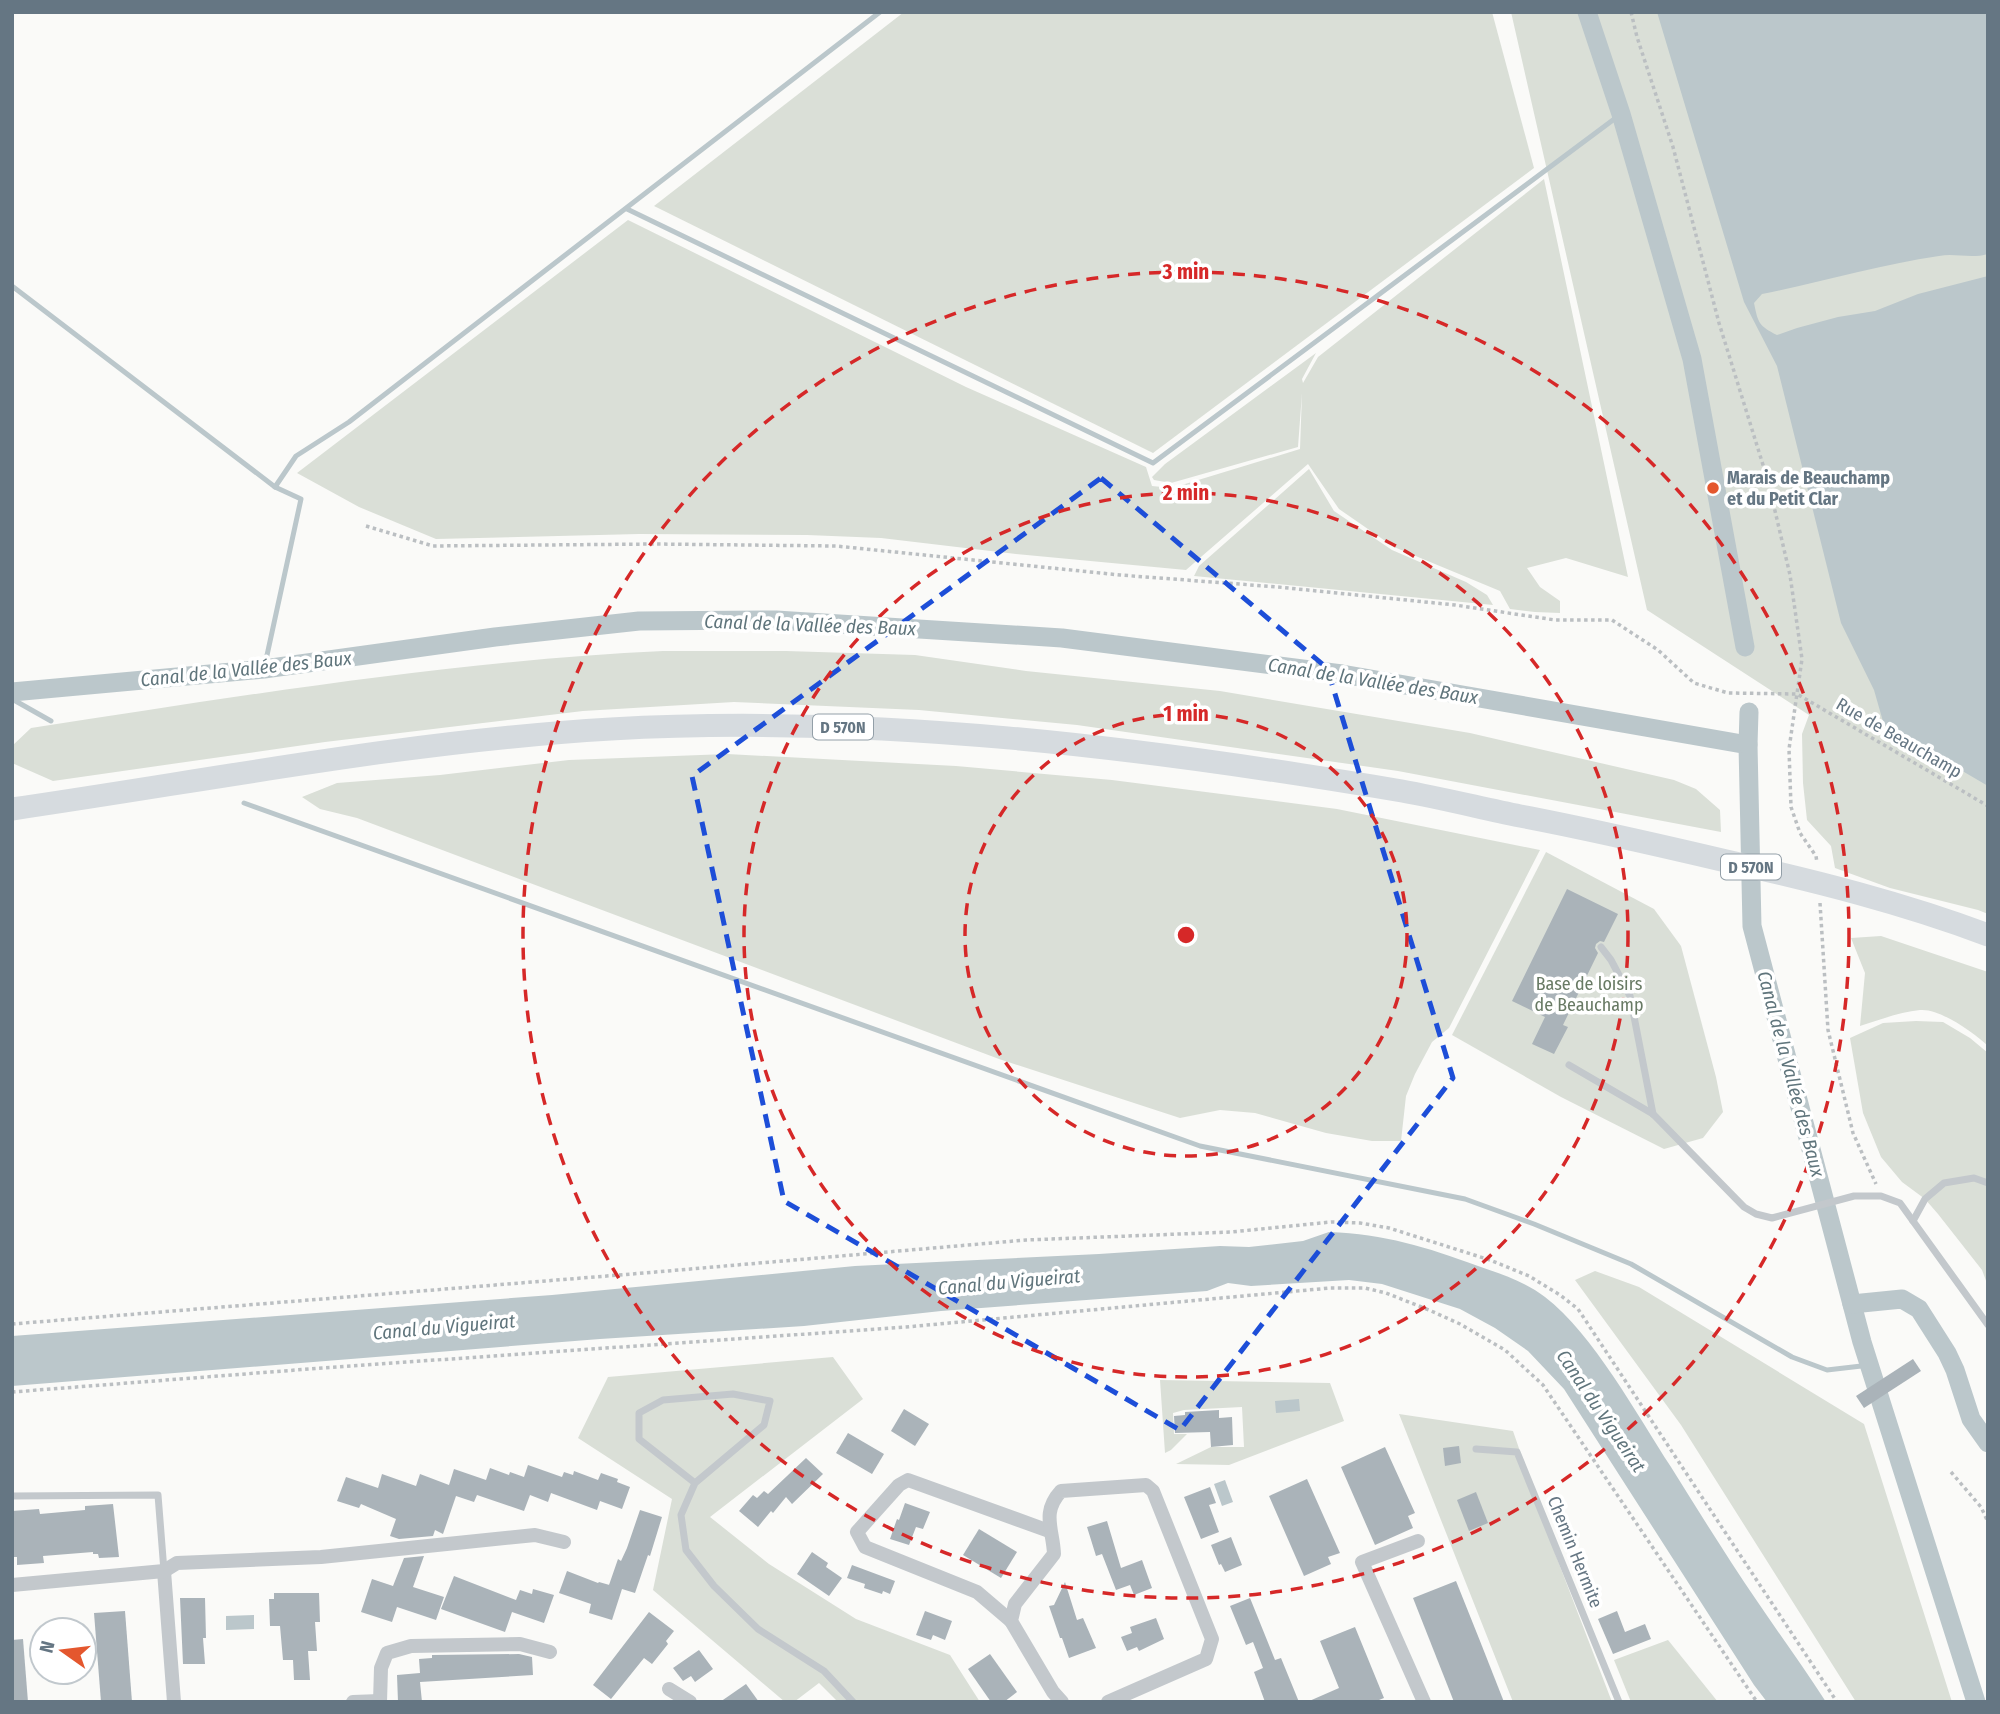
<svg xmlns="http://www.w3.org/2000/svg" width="2000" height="1714" viewBox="0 0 2000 1714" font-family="'Fira Sans Condensed',sans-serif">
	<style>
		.green { fill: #dadfd7 }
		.water { fill: #bbc7cb }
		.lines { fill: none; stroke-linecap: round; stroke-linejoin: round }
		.stream { stroke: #bbc7cb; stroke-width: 5 }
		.canal { stroke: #bbc7cb; stroke-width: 19 }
		.building { fill: #aab3b9 }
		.path { stroke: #bbbfc2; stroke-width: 3.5; stroke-dasharray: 3.5 3.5; stroke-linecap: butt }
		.service { stroke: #c3c8cc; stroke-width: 7 }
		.minor { stroke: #c3c8cc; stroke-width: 14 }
		.primary { stroke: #d6dbdf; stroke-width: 23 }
		.marked { fill: none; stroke: #1d4ed8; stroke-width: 5; stroke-dasharray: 14 9; stroke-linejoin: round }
		.ring { fill: none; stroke: #d62828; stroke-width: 3.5; stroke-dasharray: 12 9 }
		.poi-dot { fill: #e4572e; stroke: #fff; stroke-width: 2.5 }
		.labels { text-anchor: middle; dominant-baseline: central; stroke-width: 7; stroke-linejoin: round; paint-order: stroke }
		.shield { fill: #fff; stroke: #939fa8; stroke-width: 2 }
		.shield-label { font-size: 16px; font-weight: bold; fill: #657683 }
		.poi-label { font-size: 18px; font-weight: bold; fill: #657683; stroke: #fff; text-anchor: start }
		.street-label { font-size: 18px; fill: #657683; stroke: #fff }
		.park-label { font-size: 18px; fill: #687a64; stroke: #fff }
		.water-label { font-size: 19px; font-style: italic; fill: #60757c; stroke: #fff }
		.centre { fill: #d62828; stroke: #fff; stroke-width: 3.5 }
		.ring-label { font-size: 21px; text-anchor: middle; font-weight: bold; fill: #d62828; stroke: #fff; stroke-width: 7; stroke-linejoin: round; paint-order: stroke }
	</style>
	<rect width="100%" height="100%" fill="#fafaf8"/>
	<!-- green -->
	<g class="green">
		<path d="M904 12H1492L1534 168 1153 453 654 206Z"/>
		<path d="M1511 12H1988V914L1978 910 1890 888 1835 868 1831 846 1807 820 1803 783 1802 734 1809 715 1647 610Z"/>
		<path d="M1544 179 1628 577 1566 558 1527 568 1540 587 1560 601V613L1535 612 1510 609 1500 591 1394 547 1339 509 1308 464 1186 570 1016 554 881 538 807 535 639 534 436 539 359 507 297 473 628 220 966 387 1146 467 1152 486 1172 488 1300 449 1302 393 1298 447 1171 483 1154 480 1152 477 1165 464 1316 353 1302 379 1303 383 1318 357Z"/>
		<path d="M1309 469 1334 511 1392 550 1466 582 1487 595 1493 605 1194 576 1199 566Z"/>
		<path d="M663 651H786L915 655 1026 671 1220 691 1470 733 1674 780 1696 789 1720 810 1721 832 1398 771 1077 725 919 710 734 702 583 711 325 742 53 781 12 763V746L31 728C241 696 451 661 663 651Z"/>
		<path d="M727 754 956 766 1112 780 1337 809 1540 850 1449 1028 1432 1042 1415 1074 1406 1096 1401 1141H1372L1326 1133 1255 1113 1220 1110 1180 1118 999 1059 357 818 320 809 302 797 337 783 440 775 569 760Z"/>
		<path d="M1546 852 1654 909 1681 946 1716 1077 1723 1112 1703 1138 1664 1149 1561 1097 1452 1035Z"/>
		<path d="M1881 936 1988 972V1046C1974 1033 1940 1008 1920 1010 1900 1012 1879 1020 1860 1026L1865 973 1851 938Z"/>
		<path d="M1916 1021 1943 1022 1970 1038 1988 1053V1286L1982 1270 1938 1214 1925 1199 1902 1182 1881 1157 1863 1113 1850 1038 1883 1023Z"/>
		<path d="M1595 1271 1639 1287 1864 1424 1952 1702H1856L1681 1425 1575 1280Z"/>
		<path d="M833 1357 863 1399 710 1517 769 1564 856 1619 950 1655 980 1702H838L819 1683 794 1702H785L653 1590 672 1499 578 1438 608 1377Z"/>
		<path d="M1160 1380 1330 1383 1344 1421 1229 1465 1176 1464 1211 1447H1244L1242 1407 1184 1410 1173 1413 1174 1434H1187L1171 1450 1165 1453Z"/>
		<path d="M1399 1414 1513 1431 1556 1556 1612 1702H1513Z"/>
		<path d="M1668 1640 1718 1702H1631L1614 1660Z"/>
	</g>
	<!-- water -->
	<g class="water">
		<path d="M1657 12H1988V254C1971 259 1955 253 1939 256 1879 265 1821 282 1762 294L1754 303C1758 323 1759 326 1777 335L1797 328 1838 317 1875 311 1918 294 1988 276V786L1884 725 1874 690 1841 623 1777 366 1744 302Z"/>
		<path d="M1329 1232C1385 1234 1426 1247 1478 1266 1501 1274 1526 1282 1545 1297 1594 1335 1637 1415 1671 1467 1699 1512 1727 1557 1757 1601 1780 1635 1804 1668 1826 1702H1767L1754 1685 1564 1389 1528 1351 1495 1328 1460 1309 1382 1284 1349 1280 1251 1286 1228 1283 1207 1291 941 1311 804 1326 600 1339 12 1386V1336L552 1295 855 1266 1099 1254 1220 1246 1249 1247 1303 1241Z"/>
		<path d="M1299 1399 1300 1411 1276 1413 1275 1401Z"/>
		<path d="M1225 1480 1233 1502 1222 1506 1214 1484Z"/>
		<path d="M254 1615V1629L226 1630V1616Z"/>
	</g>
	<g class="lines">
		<!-- stream -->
		<g class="stream">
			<path d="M627 209 1153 463 1621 114"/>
			<path d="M12 286 275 487 301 499 264 669"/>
			<path d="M275 487 296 456 349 422 880 12"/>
			<path d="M12 699 51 721"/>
			<path d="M244 803 1200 1146 1465 1199 1534 1224 1631 1264 1792 1357 1827 1370 1870 1365"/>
		</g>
		<!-- canal -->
		<g class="canal">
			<path d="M1587 12 1621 114 1692 359 1745 647"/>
			<path d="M12 692 264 669 495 637 639 621 776 620 1062 638 1342 674 1748 745 1752 926 1862 1342 1976 1702"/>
			<path d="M1748 745 1749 712"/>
			<path d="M1852 1304 1902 1299 1919 1309 1947 1353 1955 1370 1971 1419 1988 1443"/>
		</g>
	</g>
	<!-- building -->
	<g class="building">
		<path d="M1567 889 1618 914 1604 942 1600 941 1596 944 1595 948 1598 953 1563 1025 1568 1027 1554 1054 1532 1044 1545 1017 1512 1001Z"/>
		<path d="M1913 1359 1921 1371 1864 1408 1856 1396Z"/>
		<path d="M904 1409 929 1424 915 1446 891 1431Z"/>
		<path d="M1219 1410V1418L1232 1417 1233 1445 1211 1447 1210 1432 1175 1433 1174 1416 1185 1415V1412Z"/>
		<path d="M848 1433 884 1454 872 1474 836 1453Z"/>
		<path d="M1459 1446 1461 1463 1445 1466 1443 1448Z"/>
		<path d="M1385 1447 1415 1513 1408 1516 1413 1528 1375 1545 1341 1467Z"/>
		<path d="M806 1458 823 1474 792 1504 786 1497 773 1513 771 1511 758 1527 739 1511 753 1495 757 1498 764 1491 768 1494Z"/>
		<path d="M528 1465 562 1477 564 1472 573 1475 574 1471 598 1480 601 1473 618 1479 617 1482 630 1487 622 1509 600 1501 597 1510 551 1493 548 1502 530 1495 524 1511 477 1495 474 1502 456 1496 443 1534 435 1530 433 1536 399 1539 390 1536 396 1519 361 1504 359 1508 337 1501 346 1477 378 1488 382 1474 416 1486 420 1474 449 1485 454 1469 486 1480 490 1468 509 1475 510 1472 524 1477Z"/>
		<path d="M1307 1479 1340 1553 1328 1557 1331 1564 1304 1576 1269 1496Z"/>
		<path d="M1210 1487 1216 1503 1209 1505 1219 1532 1201 1539 1184 1497Z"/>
		<path d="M1476 1492 1488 1523 1469 1531 1457 1500Z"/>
		<path d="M905 1503 930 1512 923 1529 916 1527 909 1545 890 1539 897 1519 899 1520Z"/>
		<path d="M113 1504 119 1557 99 1558 98 1554H93V1552L43 1556 44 1563 17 1565V1557H12V1511L39 1509 40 1514 85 1510V1506Z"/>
		<path d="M640 1510 662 1517 650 1556 648 1555 635 1593 622 1589 612 1620 589 1613 591 1604 559 1593 567 1571 598 1583 599 1582 613 1586 609 1585 618 1559 621 1561 627 1548Z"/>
		<path d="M1107 1521 1121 1568 1142 1560 1152 1588 1134 1595 1130 1585 1116 1590 1102 1554 1096 1556 1087 1527Z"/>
		<path d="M979 1529 1017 1552 1001 1578 963 1555Z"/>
		<path d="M1231 1537 1242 1565 1225 1572 1221 1564 1219 1565 1211 1545Z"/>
		<path d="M812 1552 828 1563 826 1567 842 1578 829 1596 797 1574Z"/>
		<path d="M424 1556 413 1587 444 1597 436 1620 397 1607 392 1622 361 1612 372 1579 393 1586 404 1558Z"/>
		<path d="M852 1565 895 1581 890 1594 883 1591 882 1594 864 1588 865 1584 847 1578Z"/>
		<path d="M454 1576 516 1600 520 1590 532 1594 533 1589 554 1595 544 1623 512 1612 505 1632 441 1609Z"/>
		<path d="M1456 1581 1480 1641 1504 1702H1454L1413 1598Z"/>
		<path d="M1065 1582 1077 1620 1083 1618 1096 1648 1069 1658 1062 1638H1060L1049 1606 1054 1605Z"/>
		<path d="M274 1593H319L320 1622H315L317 1651H308L310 1680H294L293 1660H283L280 1626H270L269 1599H274Z"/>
		<path d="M180 1598H205L206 1638H203L205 1664H183Z"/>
		<path d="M1250 1598 1275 1660 1281 1658 1299 1702H1265L1254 1672 1263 1668 1253 1642 1246 1645 1230 1606Z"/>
		<path d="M125 1611 132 1702H101L94 1613Z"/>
		<path d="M925 1611 952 1621 945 1640 933 1635 931 1640 916 1635Z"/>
		<path d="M1617 1611 1625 1632 1645 1624 1651 1639 1613 1654 1598 1619Z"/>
		<path d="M649 1612 674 1631 666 1641 668 1644 652 1664 644 1658 611 1699 593 1685Z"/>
		<path d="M1156 1618 1164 1639 1139 1651 1137 1647 1127 1651 1121 1637 1132 1633 1130 1627Z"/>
		<path d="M1355 1627 1384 1698 1374 1702H1307L1339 1688 1320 1641Z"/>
		<path d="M23 1639 28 1702H12V1640Z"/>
		<path d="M699 1650 713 1669 695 1682 691 1676 683 1681 673 1668Z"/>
		<path d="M519 1654 532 1657 533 1675 420 1682 422 1702H398L397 1675 420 1673 419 1659 432 1658V1655Z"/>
		<path d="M990 1654 1017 1692 1004 1702H991L968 1669Z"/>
		<path d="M746 1684 759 1702H720Z"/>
	</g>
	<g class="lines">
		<!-- path -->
		<g class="path">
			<path d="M1631 12 1637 37 1673 147 1719 323 1768 481 1790 575 1802 659 1789 749 1791 807 1800 833 1816 856 1817 863"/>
			<path d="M366 526 433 546 655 544 836 546 1120 575 1278 587 1455 605 1555 620H1612L1658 650 1694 683 1728 693 1797 694 1988 806"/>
			<path d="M1820 903 1828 1030 1853 1133 1876 1184"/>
			<path d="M12 1324 644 1273 1026 1240 1231 1232 1331 1222 1360 1223 1389 1228 1490 1260 1529 1276 1560 1295 1578 1309 1837 1702"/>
			<path d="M12 1392 322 1368 906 1327 1330 1288H1365L1386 1293 1429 1310 1460 1324 1505 1350 1543 1385 1757 1702"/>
			<path d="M1951 1472 1981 1507 1988 1522"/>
		</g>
		<!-- service -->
		<g class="service">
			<path d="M1601 947 1611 960 1630 996 1653 1114"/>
			<path d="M1569 1065 1653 1114 1744 1207 1756 1214 1772 1218 1854 1196H1881L1900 1203 1988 1325"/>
			<path d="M1913 1221 1925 1199 1944 1183 1974 1178 1988 1183"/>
			<path d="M1476 1449 1517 1452 1619 1702"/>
			<path d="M695 1483 639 1439V1413L663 1400 733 1394 770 1401 764 1425 695 1483 681 1515 686 1550 714 1586 758 1629 824 1671 853 1702"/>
			<path d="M12 1496 158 1495 164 1571"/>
		</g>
		<!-- minor -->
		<g class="minor">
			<path d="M1418 1541 1362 1562 1424 1702"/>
			<path d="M164 1571 174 1702"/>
			<path d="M12 1585 164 1571 177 1563 321 1557 535 1535 564 1542"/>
			<path d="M1011 1621 977 1592 865 1547 857 1532 899 1485 908 1480 1049 1531"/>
			<path d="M669 1689 690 1702"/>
			<path d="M353 1702 380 1701"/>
			<path d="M380 1702 381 1668 387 1653 411 1646 520 1644 550 1652"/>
			<path d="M1062 1702 1053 1692 1011 1621 1015 1604 1054 1554C1053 1529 1041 1513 1061 1491L1146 1485 1153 1491 1212 1639 1206 1659 1108 1702"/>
		</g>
		<!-- primary -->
		<path class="primary" d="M12 809C211 780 410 741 611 729 875 714 1141 747 1402 791 1441 798 1481 808 1520 816 1589 829 1658 845 1726 861 1815 881 1903 903 1988 935"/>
	</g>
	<!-- marked area -->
	<path class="marked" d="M1101 478 1327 668 1453 1078 1180 1430 784 1201 692 776Z"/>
	<!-- distance rings -->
	<g class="ring">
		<circle cx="1186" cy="935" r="221"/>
		<circle cx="1186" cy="935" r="442"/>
		<circle cx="1186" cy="935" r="663"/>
	</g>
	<!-- markers -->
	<circle class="poi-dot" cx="1713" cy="488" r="7"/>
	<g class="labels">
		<!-- shield labels -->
		<g class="shield">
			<rect x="813" y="714.5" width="60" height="25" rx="5"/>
			<rect x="1721" y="854.5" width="60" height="25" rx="5"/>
		</g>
		<g class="shield-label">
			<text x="843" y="727">D 570N</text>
			<text x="1751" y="867">D 570N</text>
		</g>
		<!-- poi labels -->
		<g class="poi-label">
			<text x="1727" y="478">Marais de Beauchamp<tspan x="1727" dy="21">et du Petit Clar</tspan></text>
		</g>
		<!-- street labels -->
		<g class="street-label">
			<text transform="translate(1899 738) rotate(30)">Rue de Beauchamp</text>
			<text transform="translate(1575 1552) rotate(68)">Chemin Hermite</text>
		</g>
		<!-- park labels -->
		<g class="park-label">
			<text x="1589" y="984">Base de loisirs<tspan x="1589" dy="21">de Beauchamp</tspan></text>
		</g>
		<!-- water labels -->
		<g class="water-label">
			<text transform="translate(810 625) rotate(2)">Canal de la Vallée des Baux</text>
			<text transform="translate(246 669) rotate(-6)">Canal de la Vallée des Baux</text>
			<text transform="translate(1373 681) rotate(9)">Canal de la Vallée des Baux</text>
			<text transform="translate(1791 1074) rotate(75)">Canal de la Vallée des Baux</text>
			<text transform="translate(1009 1282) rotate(-5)">Canal du Vigueirat</text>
			<text transform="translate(444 1327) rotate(-5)">Canal du Vigueirat</text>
			<text transform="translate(1601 1411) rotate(56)">Canal du Vigueirat</text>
		</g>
	</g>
	<circle cx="1186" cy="935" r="10" class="centre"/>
	<g class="ring-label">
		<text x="1186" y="279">3 min</text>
		<text x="1186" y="500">2 min</text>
		<text x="1186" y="721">1 min</text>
	</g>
	<!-- border -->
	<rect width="2000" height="1714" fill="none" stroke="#657683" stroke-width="28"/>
	<!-- north arrow -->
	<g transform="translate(63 1651) rotate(284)"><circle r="33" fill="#ffffff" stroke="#c1c8cd" stroke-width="2"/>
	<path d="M0-5L12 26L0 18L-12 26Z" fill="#e4572e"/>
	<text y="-10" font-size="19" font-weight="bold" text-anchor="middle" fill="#657683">N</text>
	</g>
</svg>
